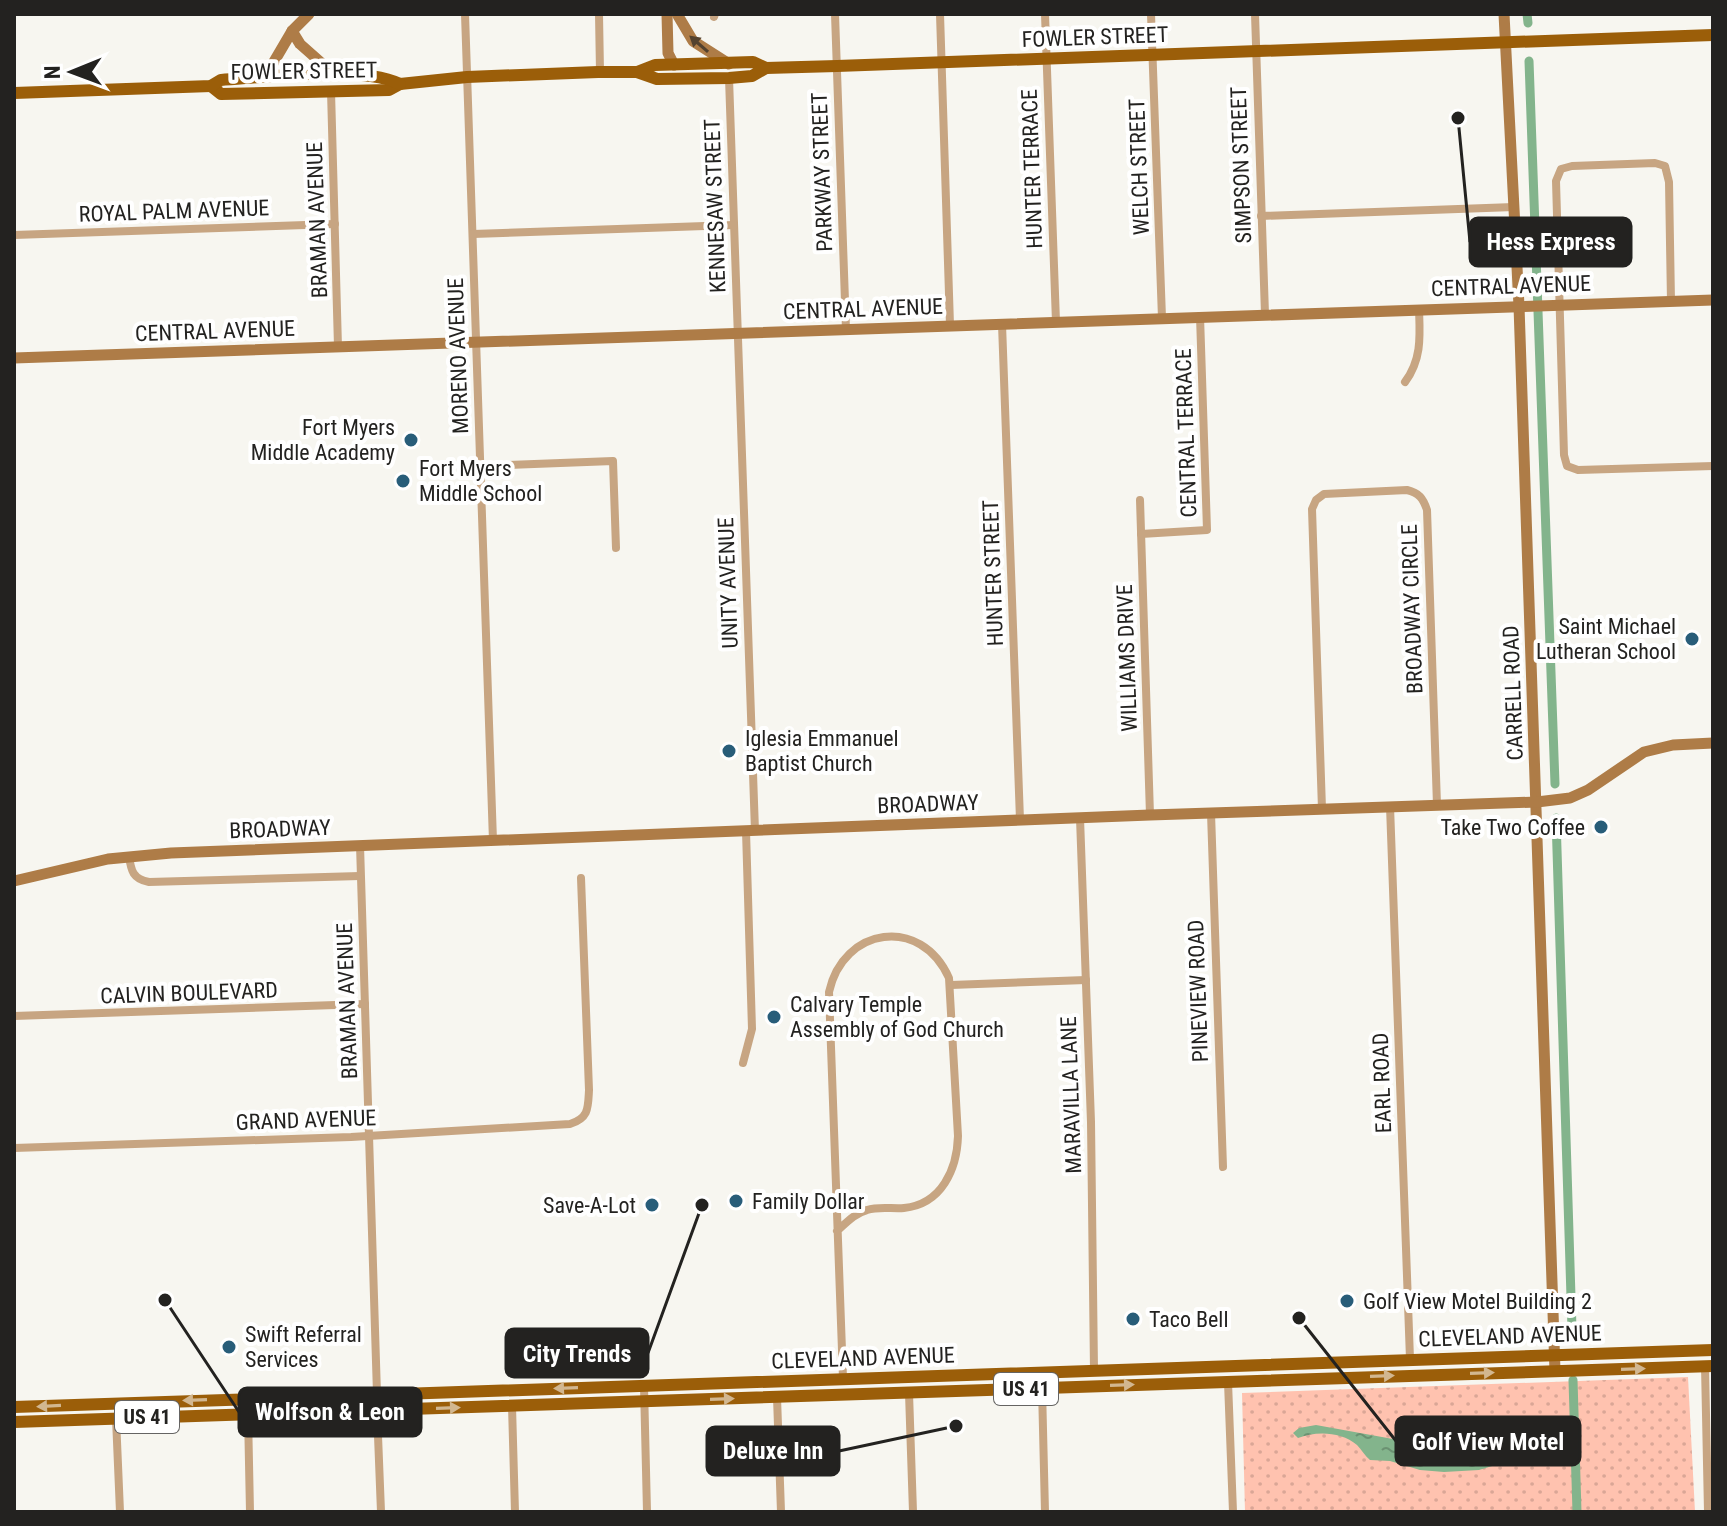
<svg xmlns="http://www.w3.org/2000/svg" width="1727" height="1526" viewBox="0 0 1727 1526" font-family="'Roboto Condensed',sans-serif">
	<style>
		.grass { fill: url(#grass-dots) }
		.water { fill: url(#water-ripples) }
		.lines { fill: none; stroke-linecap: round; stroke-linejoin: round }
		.canal { stroke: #83b48c; stroke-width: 9 }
		.street { stroke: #c7a582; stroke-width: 8 }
		.secondary { stroke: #ae7c47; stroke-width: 11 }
		.primary { stroke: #9b5e09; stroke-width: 12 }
		.oneway { fill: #54422e }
		.oneway2 { fill: #d2b790 }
		.poi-dot { fill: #285d79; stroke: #fff; stroke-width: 3 }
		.labels { text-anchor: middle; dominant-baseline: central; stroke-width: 8; stroke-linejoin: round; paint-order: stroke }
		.shield { fill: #fff; stroke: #656463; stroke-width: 2 }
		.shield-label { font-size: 20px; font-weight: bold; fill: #232220 }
		.street-label { font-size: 22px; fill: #232220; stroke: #fff }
		.poi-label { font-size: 22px; fill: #232220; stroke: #fff; text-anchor: start }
		.leader { fill: none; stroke: #232220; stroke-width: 3 }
		.callout-dot { fill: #232220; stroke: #fff; stroke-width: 3 }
		.callout { fill: #232220; stroke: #232220; stroke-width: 3 }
		.callout-label { font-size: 24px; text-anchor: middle; font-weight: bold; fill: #fff }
	</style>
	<defs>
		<pattern id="grass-dots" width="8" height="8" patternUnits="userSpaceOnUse" patternTransform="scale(2)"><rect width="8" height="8" fill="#ffc2af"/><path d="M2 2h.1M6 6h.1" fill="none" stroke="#daa696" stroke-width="1.8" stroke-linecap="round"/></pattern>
		<pattern id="water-ripples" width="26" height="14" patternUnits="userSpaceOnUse" patternTransform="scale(2)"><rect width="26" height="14" fill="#83b48c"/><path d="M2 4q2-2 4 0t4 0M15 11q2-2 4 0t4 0" fill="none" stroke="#6b9272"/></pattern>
	</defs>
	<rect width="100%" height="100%" fill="#f7f6f0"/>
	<!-- grass -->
	<path class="grass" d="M1688 1377 1695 1512H1245L1242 1393Z"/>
	<!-- water -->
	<path class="water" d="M1316 1425 1393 1439 1430 1454 1489 1451 1532 1437 1534 1439 1532 1454 1479 1470 1444 1472 1420 1470 1390 1461 1370 1460C1365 1456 1362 1450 1357 1445 1341 1431 1315 1431 1298 1438L1293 1433 1299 1428Z"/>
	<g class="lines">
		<!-- canal -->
		<g class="canal">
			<path d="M1527 14 1528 23"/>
			<path d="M1529 61 1555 784"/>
			<path d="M1556 818 1572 1329"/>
			<path d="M1573 1380 1577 1512"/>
		</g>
		<!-- street -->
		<g class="street">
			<path d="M465 14 493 841"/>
			<path d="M599 14 600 72"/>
			<path d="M835 14 846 330"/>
			<path d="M940 14 950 325"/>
			<path d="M1045 14 1056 322"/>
			<path d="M1151 14 1162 318"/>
			<path d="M1255 14 1265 314"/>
			<path d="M714 17 715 14"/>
			<path d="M729 78 755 831"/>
			<path d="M331 91 338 347"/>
			<path d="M1261 216 1514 207"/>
			<path d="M473 234 734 225"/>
			<path d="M14 235 335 224"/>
			<path d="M1671 302 1669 182 1665 166 1655 163 1572 166 1561 169 1556 181 1564 455 1567 466 1578 470 1713 466"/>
			<path d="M1002 324 1020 820"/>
			<path d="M1405 382C1422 359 1420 336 1419 309"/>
			<path d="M480 466 613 461 616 548"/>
			<path d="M1140 500 1150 815"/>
			<path d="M1141 534 1207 530 1200 316"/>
			<path d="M1390 806 1410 1359"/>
			<path d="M1322 809 1312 509 1316 500 1324 494 1407 490C1419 493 1423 498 1427 510L1437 805"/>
			<path d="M1211 813 1223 1167"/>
			<path d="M1080 818 1091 1122 1094 1370"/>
			<path d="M360 845 377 1394"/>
			<path d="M129 856C131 871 133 879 149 882L360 876"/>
			<path d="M951 985 1086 980"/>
			<path d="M14 1016 365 1004"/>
			<path d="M743 1063 752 1029 746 831"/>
			<path d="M14 1148 351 1137 570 1124C589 1118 588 1108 589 1090L581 878"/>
			<path d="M837 1231C846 1223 855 1213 867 1210 879 1206 892 1209 904 1208 942 1204 957 1169 958 1136L949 978C921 915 843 927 829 992L843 1378"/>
			<path d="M1705 1366 1708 1512"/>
			<path d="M1228 1382 1233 1512"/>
			<path d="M644 1386 647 1512"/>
			<path d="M1042 1388 1045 1512"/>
			<path d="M909 1393 913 1512"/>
			<path d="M777 1397 781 1512"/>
			<path d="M512 1406 515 1512"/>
			<path d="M377 1410 381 1512"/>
			<path d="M248 1414 250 1512"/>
			<path d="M116 1418 120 1512"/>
		</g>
		<!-- secondary -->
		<g class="secondary">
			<path d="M667 14 668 53 674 65"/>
			<path d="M677 14 693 41 729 64"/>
			<path d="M1504 14 1519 306 1555 1371"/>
			<path d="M292 31 300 44 335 75"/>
			<path d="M265 77 292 31 309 14"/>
			<path d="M14 358 1713 300"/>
			<path d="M14 881 108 859 171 853 1150 815 1537 802 1570 798 1588 790 1644 752 1673 745 1713 743"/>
		</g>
		<!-- primary -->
		<g class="primary">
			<path d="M637 72 655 65 753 62 766 68 837 66 1713 35"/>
			<path d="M211 86 221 94 389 90 400 84 467 77 598 72H637L657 79 729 78 752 76 766 68"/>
			<path d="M14 93 211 86 221 80C266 77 361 65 400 84"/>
			<path d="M14 1407 1713 1350"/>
			<path d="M14 1422 1713 1366"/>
		</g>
	</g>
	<!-- one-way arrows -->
	<defs><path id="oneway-solid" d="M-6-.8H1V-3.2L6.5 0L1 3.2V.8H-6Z" transform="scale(2)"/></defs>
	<use class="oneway" href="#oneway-solid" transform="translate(699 44) rotate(-139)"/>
	<g class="oneway2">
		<use href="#oneway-solid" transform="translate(1633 1369) rotate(-2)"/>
		<use href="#oneway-solid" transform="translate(1482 1373) rotate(-2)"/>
		<use href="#oneway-solid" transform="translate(1382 1376) rotate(-2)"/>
		<use href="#oneway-solid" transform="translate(1122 1385) rotate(-2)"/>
		<use href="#oneway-solid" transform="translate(566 1388) rotate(178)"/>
		<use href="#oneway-solid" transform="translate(722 1399) rotate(-2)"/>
		<use href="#oneway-solid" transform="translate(195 1400) rotate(178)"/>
		<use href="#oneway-solid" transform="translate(49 1406) rotate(177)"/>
		<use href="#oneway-solid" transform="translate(448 1408) rotate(-2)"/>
	</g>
	<!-- markers -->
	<g class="poi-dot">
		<circle cx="411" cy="440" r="8"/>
		<circle cx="403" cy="481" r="8"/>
		<circle cx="1692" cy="639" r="8"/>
		<circle cx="729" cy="751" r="8"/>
		<circle cx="1601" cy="827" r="8"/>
		<circle cx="774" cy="1017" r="8"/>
		<circle cx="736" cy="1201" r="8"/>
		<circle cx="652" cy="1205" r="8"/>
		<circle cx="1347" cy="1301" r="8"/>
		<circle cx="1133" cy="1319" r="8"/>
		<circle cx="229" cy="1347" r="8"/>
	</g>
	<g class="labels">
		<!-- shield labels -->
		<g class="shield">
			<rect x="994" y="1373" width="64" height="32" rx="6"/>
			<rect x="115" y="1401" width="64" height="32" rx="6"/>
		</g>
		<g class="shield-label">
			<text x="1026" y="1389">US 41</text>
			<text x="147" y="1417">US 41</text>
		</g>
		<!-- street labels -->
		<g class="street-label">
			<text transform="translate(1095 37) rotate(-2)">FOWLER STREET</text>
			<text transform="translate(304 71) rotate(-1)">FOWLER STREET</text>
			<text transform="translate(1241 165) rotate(-92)">SIMPSON STREET</text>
			<text transform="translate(1139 167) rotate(-92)">WELCH STREET</text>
			<text transform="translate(1032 169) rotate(-92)">HUNTER TERRACE</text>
			<text transform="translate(822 172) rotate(-92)">PARKWAY STREET</text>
			<text transform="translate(715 206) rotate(-92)">KENNESAW STREET</text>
			<text transform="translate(174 211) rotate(-2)">ROYAL PALM AVENUE</text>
			<text transform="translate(317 220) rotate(-92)">BRAMAN AVENUE</text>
			<text transform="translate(1511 286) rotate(-2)">CENTRAL AVENUE</text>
			<text transform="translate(863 309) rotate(-2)">CENTRAL AVENUE</text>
			<text transform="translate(215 331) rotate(-2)">CENTRAL AVENUE</text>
			<text transform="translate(458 356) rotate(-92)">MORENO AVENUE</text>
			<text transform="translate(1186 433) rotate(-92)">CENTRAL TERRACE</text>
			<text transform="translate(993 573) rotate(-92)">HUNTER STREET</text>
			<text transform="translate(728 583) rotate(-92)">UNITY AVENUE</text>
			<text transform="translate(1412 609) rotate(-92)">BROADWAY CIRCLE</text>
			<text transform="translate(1127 658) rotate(-92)">WILLIAMS DRIVE</text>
			<text transform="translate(1513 693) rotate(-92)">CARRELL ROAD</text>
			<text transform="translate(928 804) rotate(-2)">BROADWAY</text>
			<text transform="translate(280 829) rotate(-2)">BROADWAY</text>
			<text transform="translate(1198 991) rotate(-92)">PINEVIEW ROAD</text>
			<text transform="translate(189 993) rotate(-2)">CALVIN BOULEVARD</text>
			<text transform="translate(347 1001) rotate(-92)">BRAMAN AVENUE</text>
			<text transform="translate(1382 1083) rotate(-92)">EARL ROAD</text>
			<text transform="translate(1071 1095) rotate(-92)">MARAVILLA LANE</text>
			<text transform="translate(306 1120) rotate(-2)">GRAND AVENUE</text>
			<text transform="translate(1510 1336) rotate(-2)">CLEVELAND AVENUE</text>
			<text transform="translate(863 1358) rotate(-2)">CLEVELAND AVENUE</text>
		</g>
		<!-- poi labels -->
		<g class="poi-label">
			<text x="395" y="427" text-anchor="end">Fort Myers<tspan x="395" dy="25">Middle Academy</tspan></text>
			<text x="419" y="468">Fort Myers<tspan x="419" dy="25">Middle School</tspan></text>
			<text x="1676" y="626" text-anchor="end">Saint Michael<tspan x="1676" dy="25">Lutheran School</tspan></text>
			<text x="745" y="738">Iglesia Emmanuel<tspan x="745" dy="25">Baptist Church</tspan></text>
			<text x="1585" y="827" text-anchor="end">Take Two Coffee</text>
			<text x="790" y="1004">Calvary Temple<tspan x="790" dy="25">Assembly of God Church</tspan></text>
			<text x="752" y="1201">Family Dollar</text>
			<text x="636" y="1205" text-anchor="end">Save-A-Lot</text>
			<text x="1363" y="1301">Golf View Motel Building 2</text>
			<text x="1149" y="1319">Taco Bell</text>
			<text x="245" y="1334">Swift Referral<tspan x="245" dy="25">Services</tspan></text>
		</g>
	</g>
	<!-- callouts -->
	<path class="leader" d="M1458 118L1470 242M702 1205L648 1353M165 1300L239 1412M1299 1318L1396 1441M956 1426L839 1451"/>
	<g class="callout-dot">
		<circle cx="1458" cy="118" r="8"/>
		<circle cx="702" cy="1205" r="8"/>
		<circle cx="165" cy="1300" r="8"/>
		<circle cx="1299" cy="1318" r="8"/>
		<circle cx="956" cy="1426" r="8"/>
	</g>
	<g class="callout">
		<rect x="1470" y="218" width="161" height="48" rx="8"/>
		<rect x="506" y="1329" width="142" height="48" rx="8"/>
		<rect x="239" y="1388" width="182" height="48" rx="8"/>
		<rect x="1396" y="1417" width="184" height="48" rx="8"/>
		<rect x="707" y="1427" width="132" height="48" rx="8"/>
	</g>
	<g class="callout-label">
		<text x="1551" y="250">Hess Express</text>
		<text x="577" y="1362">City Trends</text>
		<text x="330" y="1420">Wolfson &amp; Leon</text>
		<text x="1488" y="1450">Golf View Motel</text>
		<text x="773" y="1459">Deluxe Inn</text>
	</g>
	<!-- border -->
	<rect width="1727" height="1526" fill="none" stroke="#232220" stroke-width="32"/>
	<!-- north arrow -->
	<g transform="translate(72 72) rotate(269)" stroke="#ffffff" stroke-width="6" paint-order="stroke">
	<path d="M0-6L14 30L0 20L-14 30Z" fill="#232220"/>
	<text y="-12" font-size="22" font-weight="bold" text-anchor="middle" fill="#232220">N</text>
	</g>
</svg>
